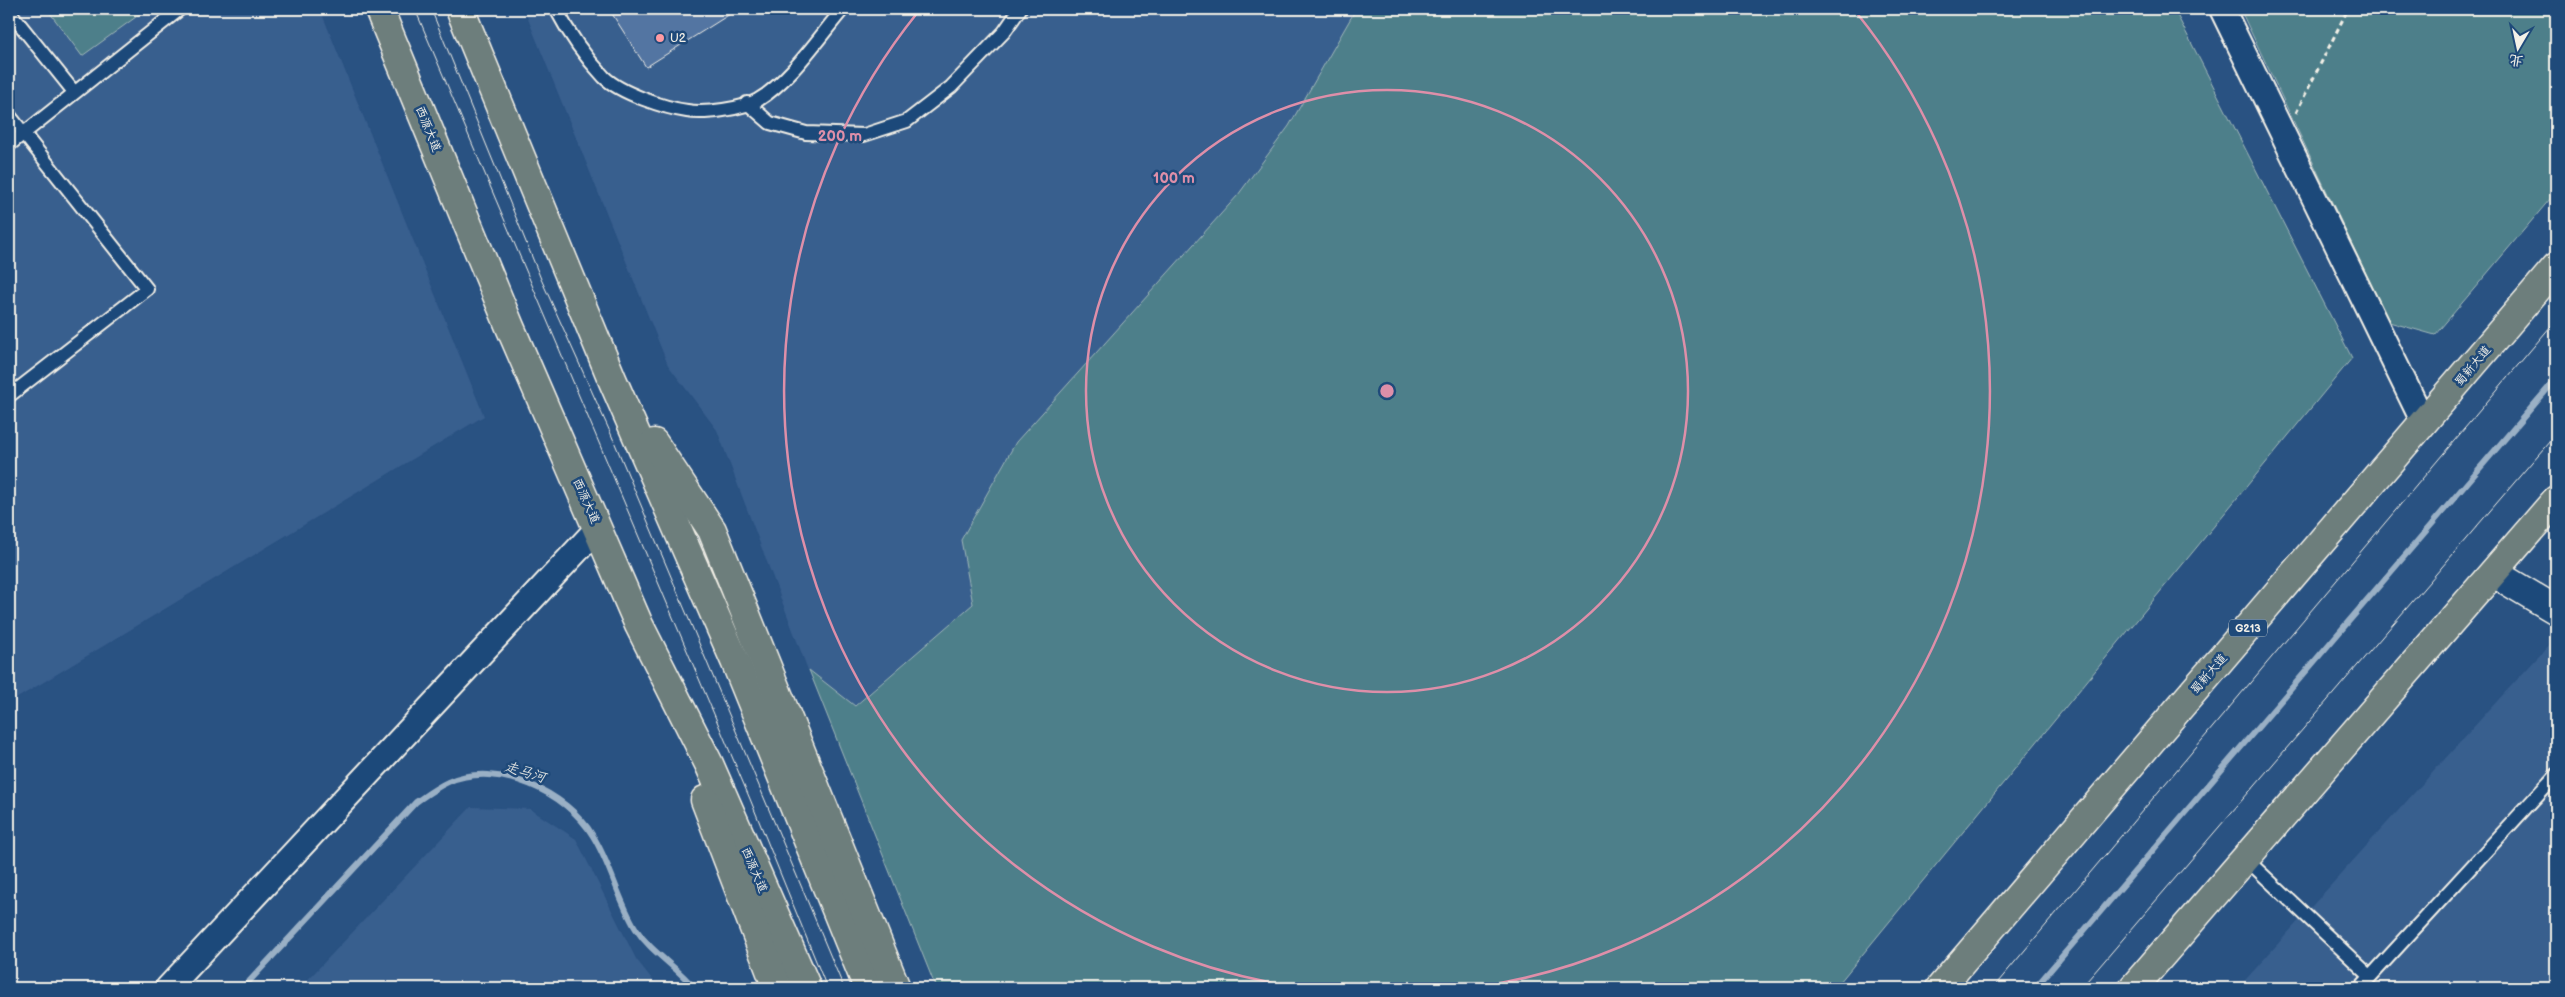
<svg xmlns="http://www.w3.org/2000/svg" width="2565" height="997" viewBox="0 0 2565 997" font-family="'Balsamiq Sans','LXGW WenKai TC',sans-serif">
	<style>
		.built { fill: #395f8e }
		.green { fill: #4e7f8a; stroke: #a1b8b9 }
		.lines { fill: none; stroke-linecap: round; stroke-linejoin: round }
		.stream { stroke: #9ab0c5; stroke-width: 6 }
		.building { fill: #5274a2; stroke: #f4f1e8 }
		.service-casing { stroke: #f4f1e8; stroke-width: 16 }
		.minor-casing { stroke: #f4f1e8; stroke-width: 28 }
		.tertiary-casing { stroke: #f4f1e8; stroke-width: 31 }
		.primary-casing { stroke: #f4f1e8; stroke-width: 31 }
		.trunk-casing { stroke: #f4f1e8; stroke-width: 31 }
		.path { stroke: #f4f1e8; stroke-width: 3; stroke-dasharray: 5 4; stroke-linecap: butt }
		.service { stroke: #1f4a7a; stroke-width: 12 }
		.minor { stroke: #1f4a7a; stroke-width: 24 }
		.tertiary { stroke: #1f4a7a; stroke-width: 28 }
		.primary { stroke: #6d7e7c; stroke-width: 28 }
		.trunk { stroke: #6d7e7c; stroke-width: 28 }
		.tram { stroke: #f4f1e8; stroke-width: 1 }
		.ring { fill: none; stroke: #de8fa9; stroke-width: 2.5 }
		.poi-dot { fill: #ff9aa2; stroke: #1f4a7a; stroke-width: 2 }
		.labels { text-anchor: middle; dominant-baseline: central; stroke-width: 5; stroke-linejoin: round; paint-order: stroke }
		.shield { fill: #1f4a7a; stroke: #b4bfc7; stroke-width: 1 }
		.shield-label { font-size: 11px; font-weight: bold; fill: #f4f1e8 }
		.poi-label { font-size: 12px; fill: #f4f1e8; stroke: #1f4a7a; text-anchor: start }
		.street-label { font-size: 12px; fill: #f4f1e8; stroke: #1f4a7a }
		.water-label { font-size: 14px; font-style: italic; fill: #dee1df; stroke: #1f4a7a }
		.centre { fill: #de8fa9; stroke: #1f4a7a; stroke-width: 2.5 }
		.ring-label { font-size: 15px; text-anchor: middle; font-weight: bold; fill: #de8fa9; stroke: #1f4a7a; stroke-width: 5; stroke-linejoin: round; paint-order: stroke }
	</style>
	<rect width="100%" height="100%" fill="#295282"/>
	<filter id="ink" filterUnits="userSpaceOnUse"><feTurbulence type="fractalNoise" baseFrequency=".02" numOctaves="2"/><feDisplacementMap in="SourceGraphic" scale="10" xChannelSelector="R" yChannelSelector="G"/><feConvolveMatrix kernelMatrix="1 2 1 2 8 2 1 2 1" color-interpolation-filters="sRGB"/></filter>
	<g filter="url(#ink)">
		<!-- built -->
		<g class="built">
			<path d="M9 9H320L484 416 9 703Z"/>
			<path d="M524 9H1356L1289 126 1238 195 1016 442 961 540 973 604 854 706 808 670 717 430 668 365Z"/>
			<path d="M2556 638V988H2238L2499 699Z"/>
			<path d="M471 807 530 809 576 839 636 959 659 988H300Z"/>
		</g>
		<!-- green -->
		<g class="green">
			<path d="M47 9H147L82 56Z"/>
			<path d="M1356 9H2174L2352 358 1835 988H936L809 670 855 706 973 604 961 540 1016 442 1238 195 1289 126Z"/>
			<path d="M2240 9H2556V192L2435 335 2389 322Z"/>
		</g>
		<g class="lines">
			<!-- stream -->
			<g class="stream">
				<path d="M243 988 416 802C426 795 437 787 448 782 498 760 567 792 593 836 611 865 618 900 636 929 651 953 677 966 694 988"/>
				<path d="M2035 988 2556 379"/>
			</g>
		</g>
		<!-- building -->
		<path class="building" d="M609 9H738L646 67Z"/>
		<g class="lines">
			<defs>
				<g id="service">
					<path d="M556 9C568 32 586 58 604 77 620 93 665 108 687 111 705 114 742 109 758 100 790 81 819 37 843 9"/>
					<path d="M9 11 74 92"/>
					<path d="M747 103 770 123 806 133 864 135 907 121 951 87 1004 32 1020 9"/>
					<path d="M9 115 147 289 9 396"/>
					<path d="M9 145 180 9"/>
					<path d="M2246 859 2370 976"/>
					<path d="M2360 988 2556 775"/>
				</g>
				<g id="minor">
					<path d="M2222 9 2424 423"/>
					<path d="M168 988 598 528"/>
				</g>
				<path id="tertiary" d="M2494 573 2556 610"/>
				<g id="primary">
					<path d="M379 9 510 327 639 625 709 764 807 988"/>
					<path d="M460 9 612 379 735 661 868 988"/>
					<path d="M654 443 712 530 896 988"/>
					<path d="M705 800 777 988"/>
				</g>
				<g id="trunk">
					<path d="M1940 988 2556 267"/>
					<path d="M2133 988 2556 500"/>
				</g>
			</defs>
			<!-- service casing -->
			<use href="#service" class="service-casing"/>
			<!-- minor casing -->
			<use href="#minor" class="minor-casing"/>
			<!-- tertiary casing -->
			<use href="#tertiary" class="tertiary-casing"/>
			<!-- primary casing -->
			<use href="#primary" class="primary-casing"/>
			<!-- trunk casing -->
			<use href="#trunk" class="trunk-casing"/>
			<!-- path -->
			<path class="path" d="M2296 113 2348 9"/>
			<!-- service -->
			<use href="#service" class="service"/>
			<!-- minor -->
			<use href="#minor" class="minor"/>
			<!-- tertiary -->
			<use href="#tertiary" class="tertiary"/>
			<!-- primary -->
			<use href="#primary" class="primary"/>
			<!-- trunk -->
			<use href="#trunk" class="trunk"/>
			<!-- tram -->
			<g class="tram">
				<path d="M415 9 750 799 827 988"/>
				<path d="M431 9 541 279 611 434 844 988"/>
				<path d="M1993 988 2556 320"/>
				<path d="M2081 988 2556 434"/>
			</g>
		</g>
	</g>
	<!-- distance rings -->
	<g class="ring">
		<circle cx="1387" cy="391" r="301"/>
		<path d="M1303 988A603 603 0 0 1 918 12M1856 12A603 603 0 0 1 1471 988"/>
	</g>
	<!-- markers -->
	<circle class="poi-dot" cx="660" cy="38" r="5"/>
	<g class="labels">
		<!-- shield labels -->
		<rect class="shield" x="2229" y="619.5" width="38" height="17" rx="4"/>
		<g class="shield-label">
			<text x="2248" y="628">G213</text>
		</g>
		<!-- poi labels -->
		<g class="poi-label">
			<text x="670" y="38">U2</text>
		</g>
		<!-- street labels -->
		<g class="street-label">
			<text transform="translate(428 129) rotate(68)">西源大道</text>
			<text transform="translate(2473 366) rotate(-50)">蜀新大道</text>
			<text transform="translate(586 501) rotate(66)">西源大道</text>
			<text transform="translate(2209 674) rotate(-49)">蜀新大道</text>
			<text transform="translate(754 870) rotate(67)">西源大道</text>
		</g>
		<!-- water labels -->
		<g class="water-label">
			<text transform="translate(525 772) rotate(17)">走马河</text>
		</g>
	</g>
	<circle cx="1387" cy="391" r="8" class="centre"/>
	<g class="ring-label">
		<text x="840" y="141">200 m</text>
		<text x="1174" y="183">100 m</text>
	</g>
	<!-- margin -->
	<rect width="2565" height="997" fill="none" stroke="#1f4a7a" stroke-width="30"/>
	<rect x="15" y="15" width="2535" height="967" fill="none" stroke="#f4f1e8" stroke-width="2" filter="url(#ink)"/>
	<!-- north arrow -->
	<g transform="translate(2518 48) rotate(189)" stroke="#1f4a7a" stroke-width="4" paint-order="stroke">
	<path d="M0-4L9 19L0 12L-9 19Z" fill="#f4f1e8"/>
	<text y="-8" font-size="14" font-weight="bold" text-anchor="middle" fill="#f4f1e8">北</text>
	</g>
</svg>
